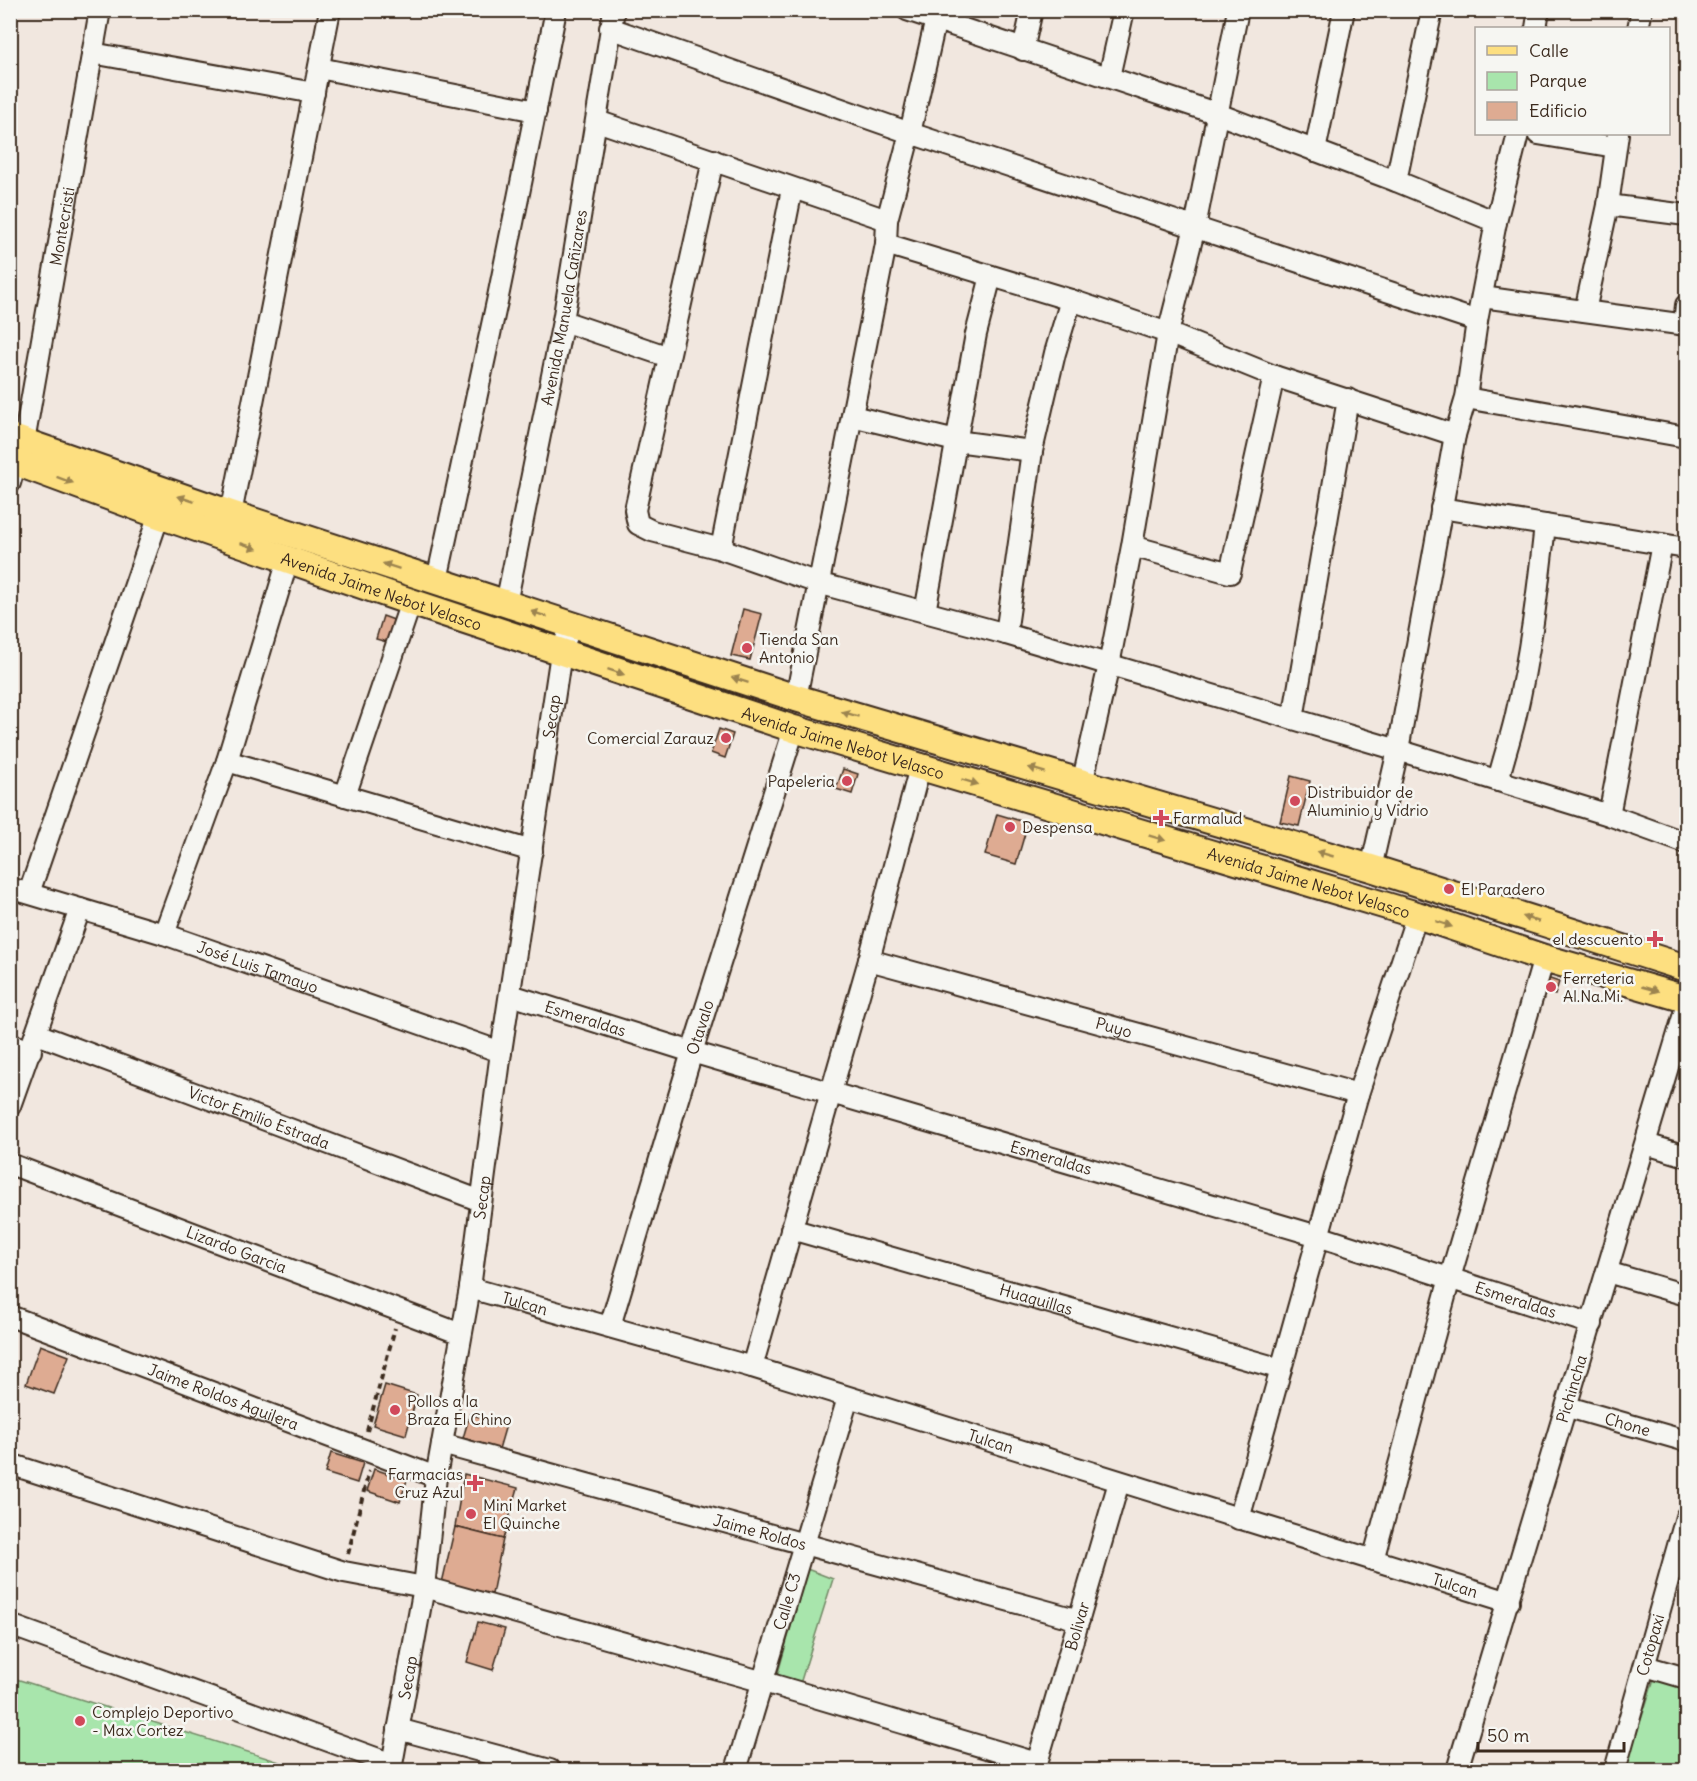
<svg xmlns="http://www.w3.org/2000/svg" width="1697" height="1781" viewBox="0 0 1697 1781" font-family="Delius,sans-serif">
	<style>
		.green { fill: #a8e5ac; stroke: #728865; stroke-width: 1.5 }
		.building { fill: #deab92; stroke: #3b2a1e; stroke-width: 1.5 }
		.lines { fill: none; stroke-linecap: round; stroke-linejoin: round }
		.minor-casing { stroke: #3b2a1e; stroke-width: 24 }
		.major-casing { stroke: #3b2a1e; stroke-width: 30 }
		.path { stroke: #3b2a1e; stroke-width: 4; stroke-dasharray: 6 4.5; stroke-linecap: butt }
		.minor { stroke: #f6f6f2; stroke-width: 20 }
		.major { stroke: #fddf80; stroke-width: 26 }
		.oneway { fill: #9c844f }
		.poi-dot { fill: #d1495b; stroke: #f6f6f2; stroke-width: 2 }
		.labels { text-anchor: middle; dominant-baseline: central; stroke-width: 5; stroke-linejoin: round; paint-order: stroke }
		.street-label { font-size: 16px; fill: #3b2a1e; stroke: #f6f6f2 }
		.poi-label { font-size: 16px; fill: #3b2a1e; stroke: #f6f6f2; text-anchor: start }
	</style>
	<rect width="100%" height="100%" fill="#f1e7df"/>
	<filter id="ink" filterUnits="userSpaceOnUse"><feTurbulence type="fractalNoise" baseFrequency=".0167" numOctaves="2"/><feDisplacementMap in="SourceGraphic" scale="12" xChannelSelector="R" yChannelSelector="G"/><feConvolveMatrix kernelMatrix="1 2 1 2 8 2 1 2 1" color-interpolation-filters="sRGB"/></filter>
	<g filter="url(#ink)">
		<!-- green -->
		<g class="green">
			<path d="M807 1569 833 1579 799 1687 776 1680Z"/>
			<path d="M10 1677 289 1765 287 1770H11Z"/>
			<path d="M1654 1679 1686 1689V1770H1625Z"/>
		</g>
		<!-- building -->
		<g class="building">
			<path d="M743 609 762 614 750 660 731 656Z"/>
			<path d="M383 616 394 620 387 642 376 639Z"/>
			<path d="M719 729 733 734 725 758 711 753Z"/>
			<path d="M843 769 858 774 852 794 836 789Z"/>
			<path d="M1291 776 1310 781 1299 826 1280 822Z"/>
			<path d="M997 814 1028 823 1016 864 985 855Z"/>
			<path d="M1547 978 1559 982 1555 995 1543 991Z"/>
			<path d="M40 1345 69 1356 54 1394 26 1384Z"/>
			<path d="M385 1385 417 1395 406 1435 373 1425Z"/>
			<path d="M470 1414 506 1425 499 1449 463 1438Z"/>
			<path d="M331 1453 363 1463 357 1483 325 1473Z"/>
			<path d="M374 1469 407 1480 400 1502 367 1491Z"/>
			<path d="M464 1474 518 1488 503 1539 455 1527Z"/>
			<path d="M455 1527 503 1539 492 1594 442 1583Z"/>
			<path d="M478 1622 505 1629 493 1670 467 1662Z"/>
		</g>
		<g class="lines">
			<defs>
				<g id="minor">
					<path d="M907 10 1218 114 1396 181 1496 222"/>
					<path d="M610 28 910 133 1477 321"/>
					<path d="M1536 28 1539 10"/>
					<path d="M1638 28 1642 10"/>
					<path d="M1023 50 1032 10"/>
					<path d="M92 53 314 93"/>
					<path d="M319 68 536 111"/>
					<path d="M1109 77 1124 10"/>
					<path d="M597 121 887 220"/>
					<path d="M1538 134 1615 147"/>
					<path d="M1315 151 1344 10"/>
					<path d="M713 160 635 510 638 524 652 531 721 549 818 583 1006 634 1398 750 1609 815 1686 843"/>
					<path d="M1396 181 1432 10"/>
					<path d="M1608 205 1686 215"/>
					<path d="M886 244 1071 300 1168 333 1274 376 1455 435"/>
					<path d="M1482 297 1686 325"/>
					<path d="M1585 311 1608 205 1618 134"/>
					<path d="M563 321 669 357"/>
					<path d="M1684 324 1686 305"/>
					<path d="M1466 398 1686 437"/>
					<path d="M852 416 956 441 1032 451"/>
					<path id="s1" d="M24 442 100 10"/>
					<path d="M10 483 16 462"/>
					<path d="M1441 508 1686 548"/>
					<path d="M231 514 330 10"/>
					<path d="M1132 546 1230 573 1274 376"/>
					<path d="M721 549 792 189"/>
					<path d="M437 580 498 297 556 10"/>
					<path id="s2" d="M506 604 563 321 614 10"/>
					<path d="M925 612 976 334 991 276"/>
					<path d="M1006 634 1032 451 1055 353 1071 300"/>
					<path d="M796 698 886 244 887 220 910 133 938 10"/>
					<path d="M1293 719 1348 399"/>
					<path d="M227 761 532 851"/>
					<path d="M1498 781C1503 760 1510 740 1515 719 1530 655 1538 590 1545 525"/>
					<path d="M1082 784 1109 665 1132 546 1168 333 1195 227 1238 10"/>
					<path d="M345 796 411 602"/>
					<path d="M1609 815 1662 544"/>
					<path d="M1371 868 1398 750 1455 435 1466 398 1477 321 1496 222 1518 134"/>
					<path id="s3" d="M10 888 164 934 501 1052"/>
					<path d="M29 893 159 515"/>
					<path d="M164 934 227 761 288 560"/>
					<path id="s4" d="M869 960 1358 1094"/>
					<path id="s5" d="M511 995 692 1052 1318 1236 1592 1324"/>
					<path id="s6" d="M37 1034 481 1201"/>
					<path d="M10 1044 31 1051"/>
					<path d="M10 1106 80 909"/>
					<path d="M1646 1144 1686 1156"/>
					<path id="s7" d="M10 1164 461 1334"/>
					<path id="s8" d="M791 1229 1281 1369"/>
					<path d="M1607 1272 1686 1295"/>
					<path id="s9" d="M470 1288 752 1367 1509 1602"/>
					<path id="s10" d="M10 1316 436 1477"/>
					<path id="s11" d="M610 1326 692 1052 794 729"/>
					<path d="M752 1367 869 960 920 767"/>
					<path id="s12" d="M1568 1407 1686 1441"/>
					<path id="s13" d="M442 1444 1079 1620"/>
					<path d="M10 1464 344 1572 424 1587 764 1682 1037 1763"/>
					<path d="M1239 1519 1358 1094 1417 915"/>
					<path d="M1373 1560 1450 1278 1544 958"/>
					<path d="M10 1625 392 1764"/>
					<path d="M1645 1666 1686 1678"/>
					<path d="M398 1729 550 1770"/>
					<path id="s14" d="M391 1770 424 1587 436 1477 470 1288 501 1052 561 653 571 625"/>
					<path id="s15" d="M736 1770 848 1398"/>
					<path id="s16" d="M1035 1770 1119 1482"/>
					<path id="s17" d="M1457 1770 1686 1007"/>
					<path id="s18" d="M1615 1770 1686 1517"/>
				</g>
				<g id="major">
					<path d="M10 437 231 514 796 698 1371 868 1686 968"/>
					<path id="s19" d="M10 460 159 515 411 602 794 729 1417 915 1544 958 1686 999"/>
				</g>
			</defs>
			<!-- minor casing -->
			<use href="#minor" class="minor-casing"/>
			<!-- major casing -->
			<use href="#major" class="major-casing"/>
			<!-- path -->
			<g class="path">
				<path d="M367 1431 395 1328"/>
				<path d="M348 1554 369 1471"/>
			</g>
			<!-- minor -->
			<use href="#minor" class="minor"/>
			<!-- major -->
			<use href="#major" class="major"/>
		</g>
		<!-- one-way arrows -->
		<defs><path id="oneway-solid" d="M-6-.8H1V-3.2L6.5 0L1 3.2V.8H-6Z" transform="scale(1.5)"/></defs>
		<g class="oneway">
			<use href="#oneway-solid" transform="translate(65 480) rotate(20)"/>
			<use href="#oneway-solid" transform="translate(186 499) rotate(-161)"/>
			<use href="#oneway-solid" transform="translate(249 546) rotate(19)"/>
			<use href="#oneway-solid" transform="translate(391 566) rotate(-162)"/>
			<use href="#oneway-solid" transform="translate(539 614) rotate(-162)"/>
			<use href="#oneway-solid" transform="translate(616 672) rotate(18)"/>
			<use href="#oneway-solid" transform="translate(740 680) rotate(-162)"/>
			<use href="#oneway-solid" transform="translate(850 714) rotate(-163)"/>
			<use href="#oneway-solid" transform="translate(1037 770) rotate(-163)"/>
			<use href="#oneway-solid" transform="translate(970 782) rotate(17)"/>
			<use href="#oneway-solid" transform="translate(1157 838) rotate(17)"/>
			<use href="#oneway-solid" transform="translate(1325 854) rotate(-164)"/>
			<use href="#oneway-solid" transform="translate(1531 919) rotate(-162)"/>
			<use href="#oneway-solid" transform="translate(1444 924) rotate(19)"/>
			<use href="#oneway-solid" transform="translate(1650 989) rotate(16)"/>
		</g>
	</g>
	<!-- markers -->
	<g class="poi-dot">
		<circle cx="747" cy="648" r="6"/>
		<circle cx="726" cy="738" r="6"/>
		<circle cx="847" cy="781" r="6"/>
		<circle cx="1295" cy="801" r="6"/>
		<path d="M1158 809h6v6h6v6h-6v6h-6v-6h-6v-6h6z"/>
		<circle cx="1010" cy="827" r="6"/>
		<circle cx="1449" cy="889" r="6"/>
		<path d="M1652 930h6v6h6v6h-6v6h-6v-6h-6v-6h6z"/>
		<circle cx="1551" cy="987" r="6"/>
		<circle cx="395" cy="1410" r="6"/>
		<path d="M472 1474h6v6h6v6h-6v6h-6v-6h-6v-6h6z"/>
		<circle cx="471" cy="1514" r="6"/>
		<circle cx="80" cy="1721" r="6"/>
	</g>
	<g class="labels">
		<!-- street labels -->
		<g class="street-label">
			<text stroke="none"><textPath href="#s1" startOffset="219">Montecristi</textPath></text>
			<text stroke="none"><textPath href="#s2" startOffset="302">Avenida Manuela Cañizares</textPath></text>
			<text stroke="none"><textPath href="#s19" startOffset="394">Avenida Jaime Nebot Velasco</textPath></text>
			<text stroke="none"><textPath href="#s14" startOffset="1066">Secap</textPath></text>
			<text stroke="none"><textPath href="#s19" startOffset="880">Avenida Jaime Nebot Velasco</textPath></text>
			<text stroke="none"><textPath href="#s19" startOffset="1366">Avenida Jaime Nebot Velasco</textPath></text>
			<text stroke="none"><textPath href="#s3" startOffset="260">José Luis Tamayo</textPath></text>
			<text stroke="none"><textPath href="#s5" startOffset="78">Esmeraldas</textPath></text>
			<text stroke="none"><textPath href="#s11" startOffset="312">Otavalo</textPath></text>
			<text stroke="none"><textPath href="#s4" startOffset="254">Puyo</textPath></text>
			<text stroke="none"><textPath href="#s6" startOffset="237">Victor Emilio Estrada</textPath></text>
			<text stroke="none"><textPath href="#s5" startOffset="564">Esmeraldas</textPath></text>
			<text stroke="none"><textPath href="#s14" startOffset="580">Secap</textPath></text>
			<text stroke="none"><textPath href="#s7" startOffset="242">Lizardo Garcia</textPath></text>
			<text stroke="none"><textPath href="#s8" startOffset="255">Huaquillas</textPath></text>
			<text stroke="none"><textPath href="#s5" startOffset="1050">Esmeraldas</textPath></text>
			<text stroke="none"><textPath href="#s9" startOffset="57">Tulcan</textPath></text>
			<text stroke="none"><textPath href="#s17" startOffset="398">Pichincha</textPath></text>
			<text stroke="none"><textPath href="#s10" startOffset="228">Jaime Roldos Aguilera</textPath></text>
			<text stroke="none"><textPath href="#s12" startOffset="62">Chone</textPath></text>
			<text stroke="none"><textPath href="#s9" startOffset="543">Tulcan</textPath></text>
			<text stroke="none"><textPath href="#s13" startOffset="330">Jaime Roldos</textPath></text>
			<text stroke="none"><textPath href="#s9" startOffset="1029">Tulcan</textPath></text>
			<text stroke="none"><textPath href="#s15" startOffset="176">Calle C3</textPath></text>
			<text stroke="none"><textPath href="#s16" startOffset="150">Bolivar</textPath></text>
			<text stroke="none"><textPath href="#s18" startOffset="130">Cotopaxi</textPath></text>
			<text stroke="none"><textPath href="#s14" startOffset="94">Secap</textPath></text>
		</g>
		<!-- poi labels -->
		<g class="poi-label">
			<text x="759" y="639">Tienda San<tspan x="759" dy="18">Antonio</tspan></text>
			<text x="714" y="738" text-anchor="end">Comercial Zarauz</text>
			<text x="835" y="781" text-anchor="end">Papeleria</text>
			<text x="1307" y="792">Distribuidor de<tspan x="1307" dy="18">Aluminio y Vidrio</tspan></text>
			<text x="1173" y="818">Farmalud</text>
			<text x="1022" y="827">Despensa</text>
			<text x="1461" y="889">El Paradero</text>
			<text x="1643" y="939" text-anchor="end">el descuento</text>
			<text x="1563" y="978">Ferreteria<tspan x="1563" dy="18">Al.Na.Mi.</tspan></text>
			<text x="407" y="1401">Pollos a la<tspan x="407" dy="18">Braza El Chino</tspan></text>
			<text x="463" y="1474" text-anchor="end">Farmacias<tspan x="463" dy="18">Cruz Azul</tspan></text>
			<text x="483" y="1505">Mini Market<tspan x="483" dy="18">El Quinche</tspan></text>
			<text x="92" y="1712">Complejo Deportivo<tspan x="92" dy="18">- Max Cortez</tspan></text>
		</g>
	</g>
	<!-- margin -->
	<rect width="1697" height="1781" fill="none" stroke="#f6f6f2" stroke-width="36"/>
	<rect x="18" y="18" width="1661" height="1745" fill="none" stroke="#3b2a1e" stroke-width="2" filter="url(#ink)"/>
	<!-- legend -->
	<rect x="1475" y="27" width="195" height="108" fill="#f6f6f2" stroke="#aba49d" stroke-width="1.5"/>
	<rect x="1487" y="46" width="30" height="9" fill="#fddf80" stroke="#aba49d" stroke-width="1.5"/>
	<text x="1529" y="57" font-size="18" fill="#3b2a1e">Calle</text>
	<rect x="1487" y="72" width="30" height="18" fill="#a8e5ac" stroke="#aba49d" stroke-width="1.5"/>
	<text x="1529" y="87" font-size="18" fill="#3b2a1e">Parque</text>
	<rect x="1487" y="102" width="30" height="18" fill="#deab92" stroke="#aba49d" stroke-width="1.5"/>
	<text x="1529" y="117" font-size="18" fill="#3b2a1e">Edificio</text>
	<!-- scale -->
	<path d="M1478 1742v9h146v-9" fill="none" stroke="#3b2a1e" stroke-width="3"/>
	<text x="1487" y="1742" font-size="18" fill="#3b2a1e" stroke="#f6f6f2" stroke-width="4.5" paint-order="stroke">50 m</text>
</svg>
